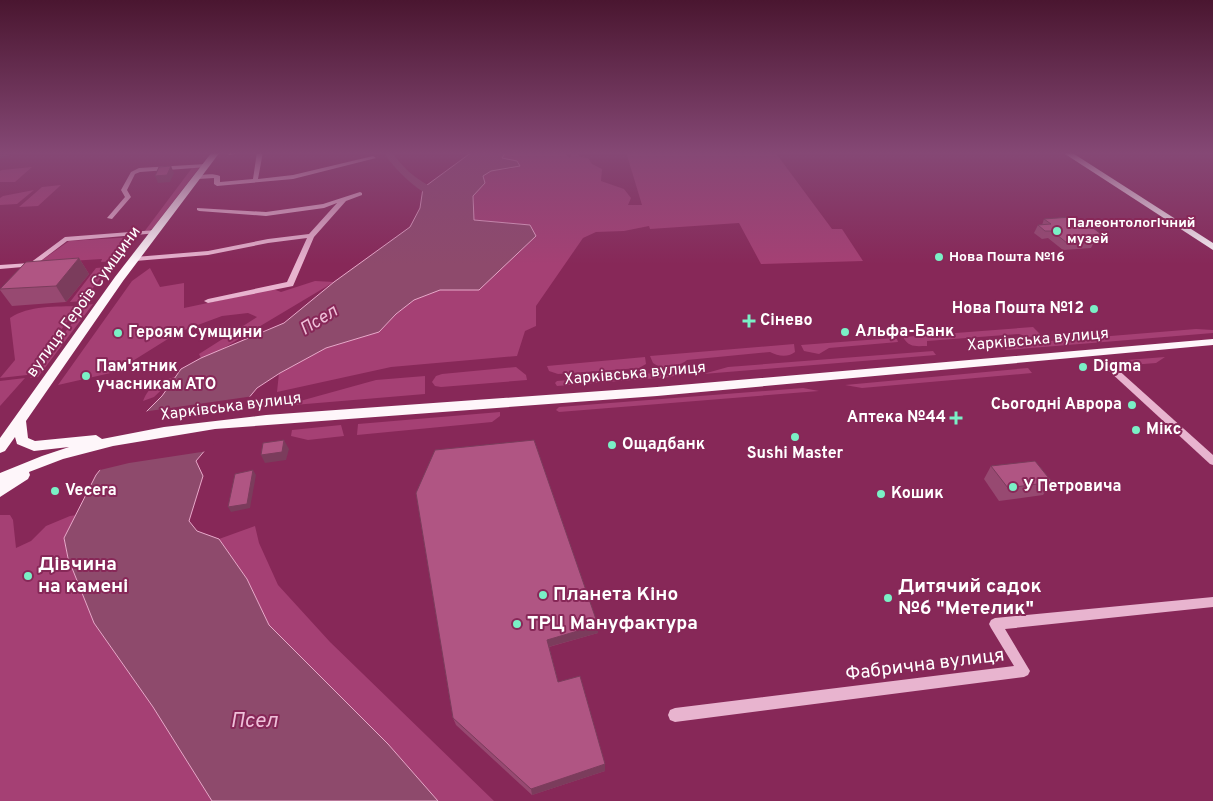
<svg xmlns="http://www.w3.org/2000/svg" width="1213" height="801" viewBox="0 0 1213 801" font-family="Overpass,sans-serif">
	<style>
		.green { fill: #a54074 }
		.water { fill: #8e4a6c; stroke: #e8a9ca }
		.pier { fill: #872858 }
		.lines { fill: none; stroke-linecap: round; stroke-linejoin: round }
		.river { fill: #8e4a6c; fill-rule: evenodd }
		.minor { fill: #e8b4cf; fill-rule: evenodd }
		.major { fill: #fef6fa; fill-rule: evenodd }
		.wall { fill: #974971 }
		.shaded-wall { fill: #7b3c5c }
		.building { fill: #b05583; stroke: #7b3c5c }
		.poi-dot { fill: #7af0c6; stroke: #872858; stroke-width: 2 }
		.labels { text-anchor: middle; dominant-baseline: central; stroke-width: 4; stroke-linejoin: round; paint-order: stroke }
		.far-poi-label { font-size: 14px; font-weight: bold; fill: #fff; stroke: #872858; text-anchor: start }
		.street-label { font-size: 16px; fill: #fff; stroke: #872858 }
		.poi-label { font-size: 16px; font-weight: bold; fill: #fff; stroke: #872858; text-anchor: start }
		.water-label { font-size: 18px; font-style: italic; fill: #efc0d9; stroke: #872858 }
		.near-poi-label { font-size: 19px; font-weight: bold; fill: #fff; stroke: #872858; text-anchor: start }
		.near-street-label { font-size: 19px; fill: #fff; stroke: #872858 }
		.near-water-label { font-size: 21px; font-style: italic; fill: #efc0d9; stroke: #872858 }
	</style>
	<rect width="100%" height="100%" fill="#872858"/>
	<!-- green -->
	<g class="green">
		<path d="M506 152H562L570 158 572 152H578L579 157 588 158 592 164 602 169 601 181 624 189 631 198 628 205H642L626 152H775L832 229H842L863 261 761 264 739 223 650 229 649 226 624 231 596 232 583 238 536 306V326L525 331 517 356 391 367 277 392 279 373 326 348 379 332 396 314 414 300 440 290H479L536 236 530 225 474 220 473 195 485 183 483 176 490 171 511 169 517 161 502 158Z"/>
		<path d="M32 167 15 182H0V171L2 170Z"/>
		<path d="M192 168H199L152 229 144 232Z"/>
		<path d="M61 185 38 206 19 207 42 187Z"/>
		<path d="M34 190 17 204 0 205V198L3 196Z"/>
		<path d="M134 237 114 261 101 262 102 259 38 263 69 241Z"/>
		<path d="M109 267 83 301 70 302 96 268Z"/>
		<path d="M150 268 160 287 184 283V308L273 289 281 292 315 281 334 282 212 355 201 358 199 354 257 317 248 313 222 316 179 332 115 372 58 385 132 281Z"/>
		<path d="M93 304 38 377 30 378 86 305Z"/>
		<path d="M79 306 27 375 0 378 15 360 10 318C29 305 56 307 79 306Z"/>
		<path d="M1033 327 1042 336 1028 337 1019 334 927 341V346C916 346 909 348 903 337Z"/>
		<path d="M1196 329 1213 330V333L1006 350 1002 345Z"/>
		<path d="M893 338 897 339 898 342 829 348 819 354 804 351 801 345Z"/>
		<path d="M794 344 795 352C787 358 778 356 770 352L687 360C677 368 663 370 653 363L650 356Z"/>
		<path d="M933 351 936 355 703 374 728 367Z"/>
		<path d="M645 357 646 364 639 368 558 374 549 371 547 366Z"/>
		<path d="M1165 357 1156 363 1106 367 1101 362Z"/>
		<path d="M516 367 526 375 527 380 441 387 435 386 432 382 436 376 442 374Z"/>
		<path d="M1028 368 1032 373 862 388 845 385Z"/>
		<path d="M692 370 670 377 557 386 555 383 557 381Z"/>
		<path d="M425 376V394L282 406 376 380Z"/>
		<path d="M175 377 154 397 143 401C149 385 160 381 175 377Z"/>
		<path d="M25 378 0 406V381Z"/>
		<path d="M803 388 819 391 559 412 556 410 559 407Z"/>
		<path d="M500 412V416L492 422 357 435 358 424Z"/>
		<path d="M341 425 344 436 308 440 291 436 292 430Z"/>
		<path d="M0 515H10L13 520 16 548 31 541 46 526 70 516 77 515 64 539 68 558 94 623 153 707 212 801H0Z"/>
		<path d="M255 526 259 543 278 585 330 642 494 801H438L388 744 269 625 247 579 219 539Z"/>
	</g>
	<!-- water -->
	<path class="water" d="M472 152H506L502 158 517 161 520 166 491 171 483 176 485 183 473 196 474 220 530 225 536 236 479 290H440L414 300 396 314 379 332 326 348 280 373 257 388 196 461 203 476 189 521 197 531 219 539 247 579 269 625 388 744 438 801H212L153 707 94 623 68 558 64 538 96 475 144 414 162 396 181 369 201 358 284 323 334 282 410 227 420 208 423 188Z"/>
	<!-- pier -->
	<path class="pier" d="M254 396 208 451 129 463 96 471 142 412Z"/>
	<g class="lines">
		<!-- river -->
		<path class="river" d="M383 152H392C405 172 423 184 445 194V198C425 202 393 167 383 152Z"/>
		<!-- minor -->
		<g class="minor">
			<path d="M231 152H247L229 155 228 154Z"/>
			<path d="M257 152H263L258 179 293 175 373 156 376 158 293 179 217 186 214 184V178L198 179 195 177C201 174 214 173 220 176V182L253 179Z"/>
			<path d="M206 164 208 165V167L140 172 135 174 127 190 131 197 112 219 107 218 125 197 121 190 131 172 139 168Z"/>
			<path d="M360 192 362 193V195L346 201 314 237 293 286 208 303 204 301 208 299 287 282 307 238 268 243 208 255 135 261 132 259 135 257 208 251 268 239 309 234 337 203 324 208 266 216 199 211 197 210V208L266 212 323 204Z"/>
			<path d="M156 230 159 232 158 233 67 241 34 266 0 269V265L30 263 65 237Z"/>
			<path d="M1112 366 1115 367 1213 455V465L1210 464 1109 371 1108 369Z"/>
			<path d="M1213 597V607L1005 629 1030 671 1028 675 1024 677 675 722 670 720 668 715 670 710 675 708 1014 666 991 628 989 624 991 620 995 618Z"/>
		</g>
		<!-- major -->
		<g class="major">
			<path d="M212 152H220L123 281 26 421 28 438 35 441 96 435 102 439 164 427 266 415 657 387 1213 339V345L657 396 215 429 113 446 63 459 29 472 30 475 28 479 0 497V473L42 456 69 447 34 451 17 444 15 437 5 451 0 453V438L115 277Z"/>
			<path d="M1062 152H1071L1213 243V250Z"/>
		</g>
	</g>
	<!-- wall -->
	<g class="wall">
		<path d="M1044 219 1085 228 1101 234 1097 242H1094L1091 248 1063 250 1048 238 1042 239 1034 233 1038 225H1042Z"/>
		<path d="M79 258 89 274 66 302 12 306 0 290V289Z"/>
		<path d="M991 466 1052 482 1043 495 999 501 984 479Z"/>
		<path d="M416 493 598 625V633L549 647 558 682 605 764V771L532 795 456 725 453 718Z"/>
	</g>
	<!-- shaded-wall -->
	<g class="shaded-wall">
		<path d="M0 152H17L0 159Z"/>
		<path d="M171 166 174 173 170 182 158 183 155 176Z"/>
		<path d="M79 258 89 274 66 302 56 286Z"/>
		<path d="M284 440 289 449 286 460 265 463 261 455Z"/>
		<path d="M253 470 256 475 250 508 231 512 228 507Z"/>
		<path d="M598 625V633L548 647 547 640Z"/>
		<path d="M605 764V771L532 795 531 789Z"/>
	</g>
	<!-- building -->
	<g class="building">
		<path d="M171 166 167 175 155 176 159 167Z"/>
		<path d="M1071 217 1085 228H1093L1101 234 1088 235 1095 240 1067 243 1052 231H1045L1038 225 1051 224 1044 219Z"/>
		<path d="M79 258 56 286 0 289 26 262Z"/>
		<path d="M284 440 282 452 261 455 263 443Z"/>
		<path d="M534 440 598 625 547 640 558 682 580 676 605 764 531 789 453 718 416 493 435 450Z"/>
		<path d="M1035 461 1052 482 1008 488 991 466Z"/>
		<path d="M253 470 247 504 228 507 235 474Z"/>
	</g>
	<!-- sky -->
	<linearGradient id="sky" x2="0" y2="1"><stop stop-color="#4a1630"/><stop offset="0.58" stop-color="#854875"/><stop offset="1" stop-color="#854875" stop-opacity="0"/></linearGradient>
	<rect width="1213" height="264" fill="url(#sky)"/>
	<!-- markers -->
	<g class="poi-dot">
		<circle cx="1057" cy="231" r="5"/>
		<circle cx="939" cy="257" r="5"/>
		<circle cx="1094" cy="309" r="5"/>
		<path d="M746.5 313.5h5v5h5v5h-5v5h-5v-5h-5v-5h5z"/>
		<circle cx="845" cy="332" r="5"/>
		<circle cx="118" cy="333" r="5"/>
		<circle cx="1083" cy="367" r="5"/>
		<circle cx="86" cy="376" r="5"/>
		<circle cx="1132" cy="405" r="5"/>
		<path d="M953.5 410.5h5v5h5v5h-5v5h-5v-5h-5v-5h5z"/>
		<circle cx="1136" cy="430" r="5"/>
		<circle cx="795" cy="437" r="5"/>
		<circle cx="612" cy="445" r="5"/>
		<circle cx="1013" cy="487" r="5"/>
		<circle cx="55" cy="491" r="5"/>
		<circle cx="881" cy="494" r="5"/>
		<circle cx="28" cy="576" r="5"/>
		<circle cx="543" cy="595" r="5"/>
		<circle cx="888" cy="598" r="5"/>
		<circle cx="517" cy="624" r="5"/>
	</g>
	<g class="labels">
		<!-- far-poi labels -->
		<g class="far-poi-label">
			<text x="1067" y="223">Палеонтологічний<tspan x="1067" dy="16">музей</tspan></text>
			<text x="949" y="257">Нова Пошта №16</text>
		</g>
		<!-- street labels -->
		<g class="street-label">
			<text transform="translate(84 302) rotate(-54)">вулиця Героїв Сумщини</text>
			<text transform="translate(1038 340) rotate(-5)">Харківська вулиця</text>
			<text transform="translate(635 374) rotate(-5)">Харківська вулиця</text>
			<text transform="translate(231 407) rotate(-7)">Харківська вулиця</text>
		</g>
		<!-- poi labels -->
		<g class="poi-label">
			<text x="1084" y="309" text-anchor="end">Нова Пошта №12</text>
			<text x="760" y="321">Сінево</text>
			<text x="855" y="332">Альфа-Банк</text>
			<text x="128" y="333">Героям Сумщини</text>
			<text x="96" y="367">Пам'ятник<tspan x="96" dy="18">учасникам АТО</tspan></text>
			<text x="1093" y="367">Digma</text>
			<text x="1122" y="405" text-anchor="end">Сьогодні Аврора</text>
			<text x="946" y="418" text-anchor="end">Аптека №44</text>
			<text x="1146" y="430">Мікс</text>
			<text x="622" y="445">Ощадбанк</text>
			<text x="795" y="454" text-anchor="middle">Sushi Master</text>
			<text x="1023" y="487">У Петровича</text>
			<text x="65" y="491">Vecera</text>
			<text x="891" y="494">Кошик</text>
		</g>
		<!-- water labels -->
		<g class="water-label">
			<text transform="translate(319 321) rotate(-32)">Псел</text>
		</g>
		<!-- near-poi labels -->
		<g class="near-poi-label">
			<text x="38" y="565">Дівчина<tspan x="38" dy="22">на камені</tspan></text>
			<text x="898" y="587">Дитячий садок<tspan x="898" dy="22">№6 "Метелик"</tspan></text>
			<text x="553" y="595">Планета Кіно</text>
			<text x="527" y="624">ТРЦ Мануфактура</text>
		</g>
		<!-- near-street labels -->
		<g class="near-street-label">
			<text transform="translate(925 665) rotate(-7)">Фабрична вулиця</text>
		</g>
		<!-- near-water labels -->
		<g class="near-water-label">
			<text x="254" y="721">Псел</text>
		</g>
	</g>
</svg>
